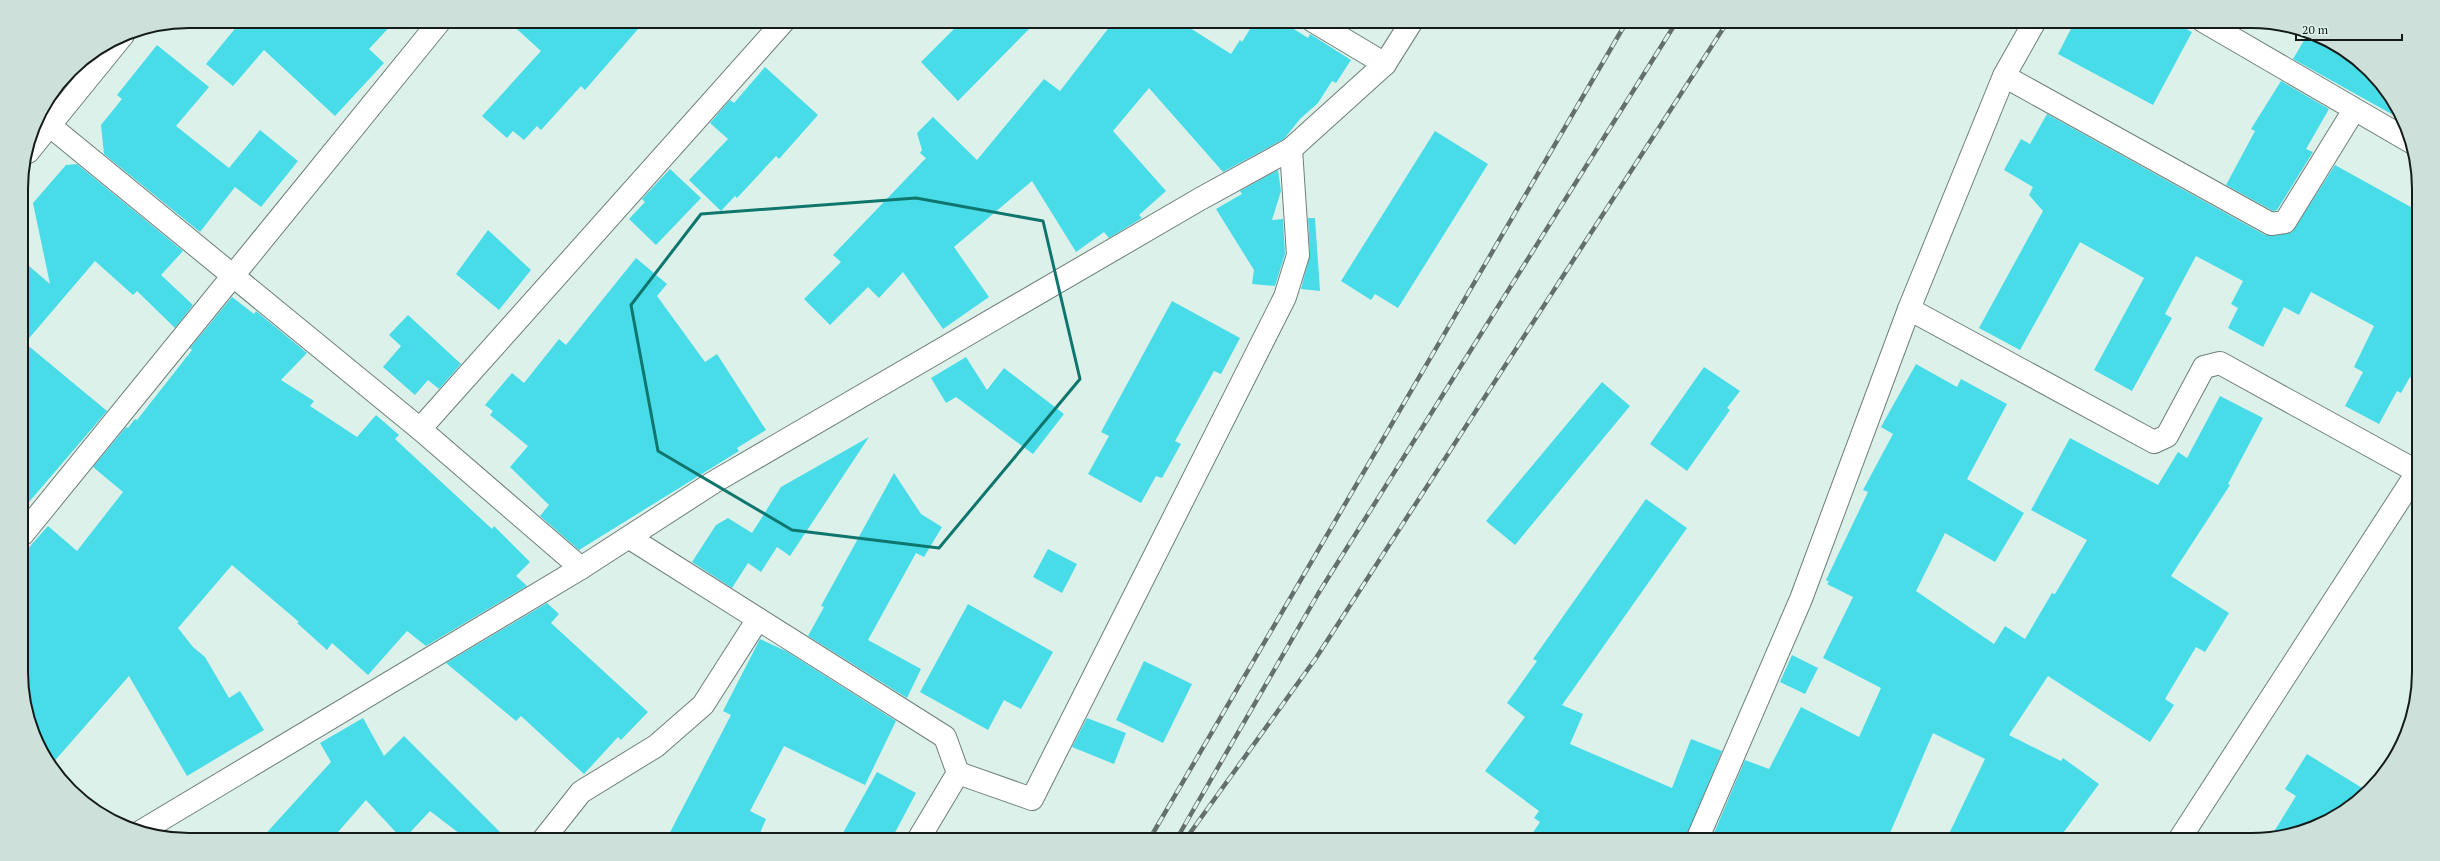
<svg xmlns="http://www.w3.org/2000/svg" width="2440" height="861" viewBox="0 0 2440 861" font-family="'PT Serif',serif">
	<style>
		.building { fill: #48dce8 }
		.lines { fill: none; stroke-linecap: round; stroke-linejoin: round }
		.minor-casing { stroke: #6d7f79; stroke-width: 24 }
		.minor { stroke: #fff; stroke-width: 22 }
		.rail-casing { stroke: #64706d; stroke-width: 4.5 }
		.rail { stroke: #ddf1eb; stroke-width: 3; stroke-dasharray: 9; stroke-linecap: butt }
		.marked { fill: none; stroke: #0f766e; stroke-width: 3; stroke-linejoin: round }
		.rim { fill: none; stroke: #141b19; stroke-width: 2 }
	</style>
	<rect width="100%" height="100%" fill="#ddf1eb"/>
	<!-- building -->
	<g class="building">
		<path d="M233 21H395L369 49 384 63 335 116 264 50 233 86 206 64 238 25Z"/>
		<path d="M508 21H645L585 90 581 86 541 130 537 126 524 140 513 131 507 138 482 116 541 51Z"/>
		<path d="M962 21H1037L958 101 921 62Z"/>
		<path d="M1114 21H1179L1231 54 1240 40 1242 42 1255 21H1281L1308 38 1310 34 1351 60 1336 83 1332 81 1318 103 1300 119 1284 139 1223 172 1149 88 1113 131 1166 191 1139 215 1142 218 1109 238 1104 232 1076 252 1032 181 954 247 989 297 943 329 903 272 879 298 868 287 830 325 804 299 841 262 833 255 926 158 920 153 922 150 917 133 933 117 977 160 1044 79 1060 91Z"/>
		<path d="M2075 21H2171L2192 32 2153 105 2058 54Z"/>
		<path d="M2309 32 2345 49 2377 78 2404 121 2293 59Z"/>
		<path d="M157 45 209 87 176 126 229 168 260 130 298 161 261 207 235 187 200 232 104 154 101 125 122 99 117 95Z"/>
		<path d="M765 67 818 115 779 159 776 156 737 198 735 196 721 211 689 180 728 139 710 123 730 100 734 103Z"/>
		<path d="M2281 81 2329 109 2306 149 2313 152 2277 210 2273 211 2226 185 2255 131 2251 129Z"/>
		<path d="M2047 114 2265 235 2273 236 2292 232 2335 165 2418 211V381L2410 377 2401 393 2397 391 2379 424 2345 406 2363 372 2354 367 2374 326 2311 292 2299 315 2284 307 2263 347 2228 328 2238 308 2231 304 2243 281 2196 256 2165 314 2172 318 2132 391 2094 370 2144 278 2080 242 2020 350 1979 328 2043 211 2029 195 2033 187 2004 170 2021 139 2030 144Z"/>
		<path d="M1435 131 1488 164 1398 308 1375 294 1371 300 1341 281Z"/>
		<path d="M77 164 183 251 161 275 193 305 175 328 137 291 133 295 95 261 25 343 107 411 23 509 22 260 50 284 33 203 66 165Z"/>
		<path d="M670 169 701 198 656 245 629 219 645 202 642 199Z"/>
		<path d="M1278 170 1281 191 1272 220 1283 219 1285 254 1275 286 1252 284 1254 270 1216 209 1242 194 1240 191Z"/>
		<path d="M1308 218H1315L1320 291 1301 289 1310 254Z"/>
		<path d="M488 230 531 270 499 310 456 274Z"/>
		<path d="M636 258 667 284 657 296 705 362 717 354 766 430 737 448 739 451 579 550 540 516 549 505 510 467 528 446 490 415 493 411 485 405 512 373 524 383 559 339 566 345Z"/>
		<path d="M232 297 254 314 256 311 307 353 281 380 314 401 310 406 357 437 376 415 399 435 395 439 492 529 494 526 530 562 516 576 527 586 426 646 407 631 368 675 332 643 327 650 297 623 299 622 232 565 178 628 193 647 205 657 229 698 240 691 264 730 187 776 129 676 51 765 38 746 24 705 23 554 48 526 77 551 123 492 93 467 126 427 128 428 135 419 137 420 192 350 190 348Z"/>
		<path d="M1172 301 1240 338 1221 374 1214 371 1175 441 1181 444 1162 478 1156 476 1141 503 1088 474 1109 436 1101 432Z"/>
		<path d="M408 315 461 364 439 389 428 380 415 395 383 367 401 346 389 335Z"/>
		<path d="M966 357 987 390 1004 368 1064 414 1033 454 956 397 946 403 931 378Z"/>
		<path d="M1916 364 1957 387 1961 379 2007 404 1967 479 2024 513 1995 562 1945 533 1916 591 1994 644 2005 626 2025 639 2052 593 2055 594 2087 540 2031 510 2070 438 2158 485 2178 452 2187 458 2220 396 2263 418 2228 484 2230 485 2171 576 2229 613 2205 652 2196 647 2165 699 2174 705 2150 742 2048 676 2009 735 2061 761 2063 758 2099 784 2058 840H1946L1985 759 1933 733 1887 840H1711L1745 760 1769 769 1801 707 1859 737 1881 688 1823 658 1853 597 1827 584 1829 582 1826 580 1868 492 1863 490 1893 434 1881 427Z"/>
		<path d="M1704 367 1740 391 1727 408 1730 410 1687 471 1650 444Z"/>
		<path d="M1602 382 1630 406 1515 545 1486 521Z"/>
		<path d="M869 437 790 556 777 547 761 572 748 563 732 588 692 562 716 525 728 518 752 533 781 487Z"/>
		<path d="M894 473 921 514 942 527 924 557 916 553 868 640 921 669 907 698 808 636 824 607 821 606Z"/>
		<path d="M1646 499 1687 528 1562 705 1583 714 1570 744 1672 788 1691 739 1722 751 1685 840H1528L1540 822 1534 818 1539 811 1485 771 1525 717 1507 703 1537 661 1533 659Z"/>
		<path d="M1048 549 1077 564 1062 593 1033 577Z"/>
		<path d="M547 603 559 614 551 623 648 712 621 740 618 737 584 774 521 716 516 721 446 663Z"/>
		<path d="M968 604 1053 652 1021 709 1004 700 988 730 920 692Z"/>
		<path d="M760 639 786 651 896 721 865 785 784 746 750 811 766 819 757 840H666L731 715 723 711Z"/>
		<path d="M1792 655 1818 668 1805 694 1780 682Z"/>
		<path d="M1144 661 1192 684 1163 743 1116 720Z"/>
		<path d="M363 718 384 756 404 736 508 840H468L430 811 403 840 366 800 331 840H260L331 762 320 743Z"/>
		<path d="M1087 718 1126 733 1114 764 1072 747Z"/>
		<path d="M2307 754 2367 791 2353 805 2305 831 2270 838 2296 796 2285 789Z"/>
		<path d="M877 772 916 793 891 840H839Z"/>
	</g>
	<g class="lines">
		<defs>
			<g id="minor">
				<path d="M1313 21 1385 64"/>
				<path d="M2203 21 2411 142"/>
				<path d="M2004 76 2271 224 2285 222 2354 110"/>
				<path d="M38 116 420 429 581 568"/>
				<path d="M28 152 123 35"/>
				<path d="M1909 309 2154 442 2167 436 2204 367 2220 363 2418 472"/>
				<path d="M420 429 784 21"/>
				<path d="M23 534 440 21"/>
				<path d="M630 538 945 737 958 773"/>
				<path d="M140 832 581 568 714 482 1200 199 1291 149 1385 64 1412 21"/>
				<path d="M543 840 581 792 656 746 703 705 758 619"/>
				<path d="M918 840 958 773 1032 799 1285 297 1298 255 1291 149"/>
				<path d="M1697 840 1801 599 1909 309 2004 76 2035 21"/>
				<path d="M2179 840 2418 471"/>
			</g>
		</defs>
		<!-- minor casing -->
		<use href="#minor" class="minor-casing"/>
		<!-- minor -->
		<use href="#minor" class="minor"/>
		<defs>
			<g id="rail">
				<path d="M1149 840 1627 21"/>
				<path d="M1176 840 1318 594 1677 21"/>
				<path d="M1185 840 1316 658 1728 21"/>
			</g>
		</defs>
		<!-- rail casing -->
		<use href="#rail" class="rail-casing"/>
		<!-- rail -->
		<use href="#rail" class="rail"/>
	</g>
	<!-- marked area -->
	<path class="marked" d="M916 198 1043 221 1080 379 939 548 792 530 658 451 631 305 701 214Z"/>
	<!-- crop -->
	<path d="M0 0H2440V861H0ZM189 28H2251A161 161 0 0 1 2412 189V672A161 161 0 0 1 2251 833H189A161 161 0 0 1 28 672V189A161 161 0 0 1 189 28Z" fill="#cde0da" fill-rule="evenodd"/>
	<path class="rim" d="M189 28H2251A161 161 0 0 1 2412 189V672A161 161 0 0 1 2251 833H189A161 161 0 0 1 28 672V189A161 161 0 0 1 189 28Z"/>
	<!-- scale -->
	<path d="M2296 34v6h106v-6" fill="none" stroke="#141b19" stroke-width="2"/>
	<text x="2302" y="34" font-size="12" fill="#141b19" stroke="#ddf1eb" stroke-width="3" paint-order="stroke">20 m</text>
</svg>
